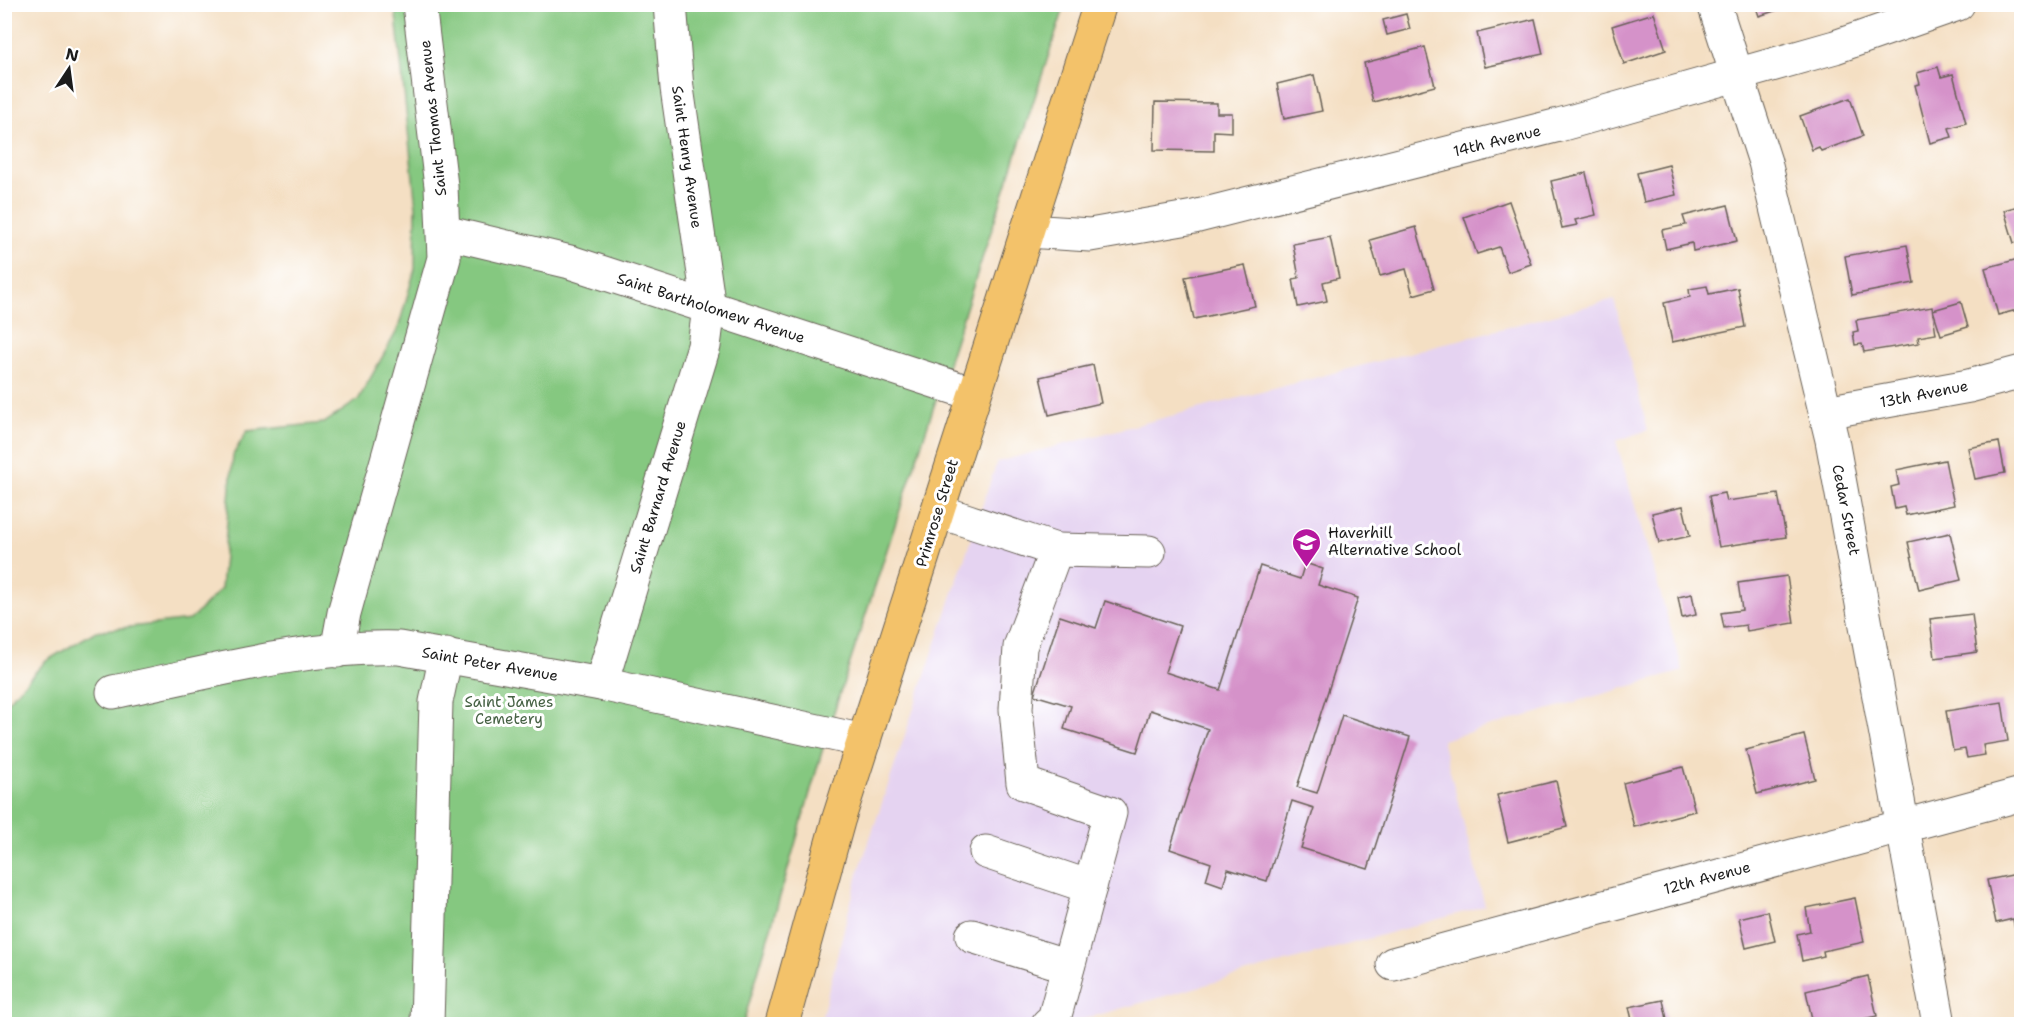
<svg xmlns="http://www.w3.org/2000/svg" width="2026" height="1029" viewBox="0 0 2026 1029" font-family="'Shantell Sans',sans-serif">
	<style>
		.built { fill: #e5d3f1 }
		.green { fill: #85c880; stroke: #50724e; stroke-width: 1.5 }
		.building { fill: #d592c9 }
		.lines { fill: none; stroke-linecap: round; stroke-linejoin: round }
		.minor-casing { stroke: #686056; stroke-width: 35 }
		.major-casing { stroke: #686056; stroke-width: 35 }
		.minor { stroke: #fff; stroke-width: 33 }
		.major { stroke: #f3c26a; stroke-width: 33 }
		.labels { text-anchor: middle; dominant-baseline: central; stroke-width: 6; stroke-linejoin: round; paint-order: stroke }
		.street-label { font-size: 15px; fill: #1c1c1c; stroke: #fff }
		.poi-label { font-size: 15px; fill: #1c1c1c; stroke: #fff; text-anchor: start }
		.park-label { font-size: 15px; fill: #466144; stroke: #fff }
	</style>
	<rect width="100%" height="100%" fill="#fff"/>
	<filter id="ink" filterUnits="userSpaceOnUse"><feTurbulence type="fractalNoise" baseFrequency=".0167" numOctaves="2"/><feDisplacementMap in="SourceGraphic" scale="12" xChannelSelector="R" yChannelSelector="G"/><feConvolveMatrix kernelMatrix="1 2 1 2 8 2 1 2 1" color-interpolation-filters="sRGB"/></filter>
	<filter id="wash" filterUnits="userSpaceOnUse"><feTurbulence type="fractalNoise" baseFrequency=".008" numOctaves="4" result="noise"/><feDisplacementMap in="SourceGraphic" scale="24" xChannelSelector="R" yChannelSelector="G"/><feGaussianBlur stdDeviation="1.35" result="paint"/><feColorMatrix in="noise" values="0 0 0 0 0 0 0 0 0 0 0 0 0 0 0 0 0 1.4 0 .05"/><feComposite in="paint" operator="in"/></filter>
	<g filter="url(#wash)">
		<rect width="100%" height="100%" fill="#f4dfc3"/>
		<!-- built -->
		<path class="built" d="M1614 299 1648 430 1616 441 1683 671 1442 740 1485 906 1066 1024H820L858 874 997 462Z"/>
		<!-- green -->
		<path class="green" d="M395 5H1065L830 724 743 1024H5L4 705 46 661 96 631 190 620 221 589 233 455 247 431 324 423 358 400 398 329 415 269 416 207Z"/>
		<g id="blocks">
			<!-- building -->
			<g class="building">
				<path d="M1755 4H1793V5L1759 16Z"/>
				<path d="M1654 13 1666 50 1624 64 1612 26Z"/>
				<path d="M1406 14 1410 29 1387 35 1383 20Z"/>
				<path d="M1535 19 1543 54 1485 67 1477 33Z"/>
				<path d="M1425 47 1435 86 1373 102 1364 63Z"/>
				<path d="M1938 67 1941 77 1953 74 1966 123 1949 128 1952 137 1930 143 1915 85 1920 84 1917 73Z"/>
				<path d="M1314 75 1322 111 1284 119 1277 84Z"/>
				<path d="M1850 98 1863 136 1821 151 1819 147 1812 150 1800 116Z"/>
				<path d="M1155 102 1217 103V113H1232V132L1214 131V151L1154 150Z"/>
				<path d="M1669 165 1676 195 1644 202 1637 173Z"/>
				<path d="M1586 173 1596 215 1575 220 1577 225 1562 228 1551 181Z"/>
				<path d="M1509 201 1531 264 1508 272 1499 247 1477 254 1464 217Z"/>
				<path d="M1728 205 1737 241 1693 251 1692 243 1666 249 1662 230 1686 225 1683 216Z"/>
				<path d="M2022 205V241L2014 243 2004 210Z"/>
				<path d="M1416 227 1434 289 1413 295 1406 269 1380 276 1370 240Z"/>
				<path d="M1330 237 1339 278 1323 282 1327 301 1298 307 1293 279 1299 278 1293 244Z"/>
				<path d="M1907 245 1914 283 1852 295 1845 256Z"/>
				<path d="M2022 258V317H2019L2017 310 1998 315 1985 268Z"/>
				<path d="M1245 265 1255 306 1194 319 1185 277Z"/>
				<path d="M1707 286 1709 294 1738 288 1745 327 1672 342 1664 303 1690 297 1689 289Z"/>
				<path d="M1961 302 1968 327 1941 335 1933 310Z"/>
				<path d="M1932 307 1936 334 1918 337 1919 343 1864 352 1862 344 1855 345 1853 332 1858 331 1856 320Z"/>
				<path d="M1093 365 1101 403 1049 415 1040 377Z"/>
				<path d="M1999 442 2005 473 1975 479 1968 448Z"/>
				<path d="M1945 460 1954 505 1906 515 1904 507 1895 509 1891 487 1899 485 1896 470Z"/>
				<path d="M1724 493 1726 501 1778 494 1786 537 1719 547 1709 496Z"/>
				<path d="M1683 506 1690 536 1659 543 1652 513Z"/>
				<path d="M1950 533 1961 580 1919 590 1908 542Z"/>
				<path d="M1305 563 1323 569 1318 585 1358 598 1297 787 1317 793 1342 715 1410 737 1368 869 1301 848 1314 808 1292 801 1267 881 1228 869 1223 886 1206 880 1211 863 1170 849 1208 729 1150 710 1137 752 1064 729 1071 706 1034 695 1060 616 1096 628 1105 601 1180 626 1165 672 1220 690 1260 566 1300 579Z"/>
				<path d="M1787 576 1794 623 1747 631 1746 625 1724 628 1721 613 1742 610 1738 583Z"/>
				<path d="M1692 594 1696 615 1682 618 1678 597Z"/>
				<path d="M1972 614 1977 652 1935 658 1930 619Z"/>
				<path d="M2002 702 2008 741 1983 745 1985 755 1967 758 1965 749 1953 751 1946 711Z"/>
				<path d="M1804 735 1815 779 1757 794 1746 750Z"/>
				<path d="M1683 767 1695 811 1634 827 1623 783Z"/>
				<path d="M1556 781 1567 827 1508 842 1497 795Z"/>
				<path d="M2022 873V929L2015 930 2013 919 1996 923 1987 880Z"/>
				<path d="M1855 898 1864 942 1823 951 1824 956 1802 961 1797 934 1810 931 1806 908Z"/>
				<path d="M1768 911 1775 941 1746 948 1739 918Z"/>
				<path d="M1868 976 1877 1016 1840 1024H1813L1806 991Z"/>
				<path d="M1663 1000 1668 1024H1633L1629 1007Z"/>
			</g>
		</g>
	</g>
	<g filter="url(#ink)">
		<use href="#blocks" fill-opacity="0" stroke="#686056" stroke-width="1.5"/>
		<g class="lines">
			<defs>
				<g id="minor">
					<path d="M1714 4 1765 162 1832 440 1939 1024"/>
					<path d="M1027 231 1090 235 1194 217 1559 125 1835 47 1958 4"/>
					<path d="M444 232 570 262 974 394"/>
					<path d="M1826 412 1969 386 2022 372"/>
					<path d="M938 511 1056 550 1020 647 1016 709 1023 783 1110 813 1054 1019 1048 1024"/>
					<path d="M1056 550 1149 552"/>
					<path d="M337 651 344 613 444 258 441 186 419 4"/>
					<path d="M601 684 704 346 709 308 677 88 670 4"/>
					<path d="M113 692C206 674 304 645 399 648L601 684 864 741"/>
					<path d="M986 852 1090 887"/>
					<path d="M972 936 1068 966"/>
					<path d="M1393 964 2022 794"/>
					<path d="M427 1024 436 702 446 655"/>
				</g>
				<path id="major" d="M782 1024 838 821 1100 4"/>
			</defs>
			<!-- minor casing -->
			<use href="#minor" class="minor-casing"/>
			<!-- major casing -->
			<use href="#major" class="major-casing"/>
			<!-- minor -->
			<use href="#minor" class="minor"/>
			<!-- major -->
			<use href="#major" class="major"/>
		</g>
	</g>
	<!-- icons -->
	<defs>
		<symbol id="school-pin" viewBox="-11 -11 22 30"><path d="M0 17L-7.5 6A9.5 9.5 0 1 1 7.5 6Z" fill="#b5179e" stroke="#fff"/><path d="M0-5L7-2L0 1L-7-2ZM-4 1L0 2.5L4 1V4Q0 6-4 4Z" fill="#fff"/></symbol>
	</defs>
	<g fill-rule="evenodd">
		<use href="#school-pin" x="1290" y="526" width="33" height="45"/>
	</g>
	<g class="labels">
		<!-- street labels -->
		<g class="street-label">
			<text transform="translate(433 118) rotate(-96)">Saint Thomas Avenue</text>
			<text transform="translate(1497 141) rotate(-14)">14th Avenue</text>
			<text transform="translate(687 157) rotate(82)">Saint Henry Avenue</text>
			<text transform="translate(711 308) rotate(18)">Saint Bartholomew Avenue</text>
			<text transform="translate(1924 394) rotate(-11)">13th Avenue</text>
			<text transform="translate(658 497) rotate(-73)">Saint Barnard Avenue</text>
			<text transform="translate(1846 510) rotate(79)">Cedar Street</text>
			<text transform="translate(937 513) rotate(-73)">Primrose Street</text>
			<text transform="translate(490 664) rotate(10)">Saint Peter Avenue</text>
			<text transform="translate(1707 878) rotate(-15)">12th Avenue</text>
		</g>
		<!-- poi labels -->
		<g class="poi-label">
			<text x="1328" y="533">Haverhill<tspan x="1328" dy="17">Alternative School</tspan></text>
		</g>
		<!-- park labels -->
		<g class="park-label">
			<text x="509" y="702">Saint James<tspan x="509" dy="17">Cemetery</tspan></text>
		</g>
	</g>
	<!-- margin -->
	<rect width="2026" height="1029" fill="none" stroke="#fff" stroke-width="24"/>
	<!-- north arrow -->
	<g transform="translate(69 69) rotate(13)" stroke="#ffffff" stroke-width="4.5" paint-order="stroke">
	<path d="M0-4.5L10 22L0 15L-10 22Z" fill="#1c1c1c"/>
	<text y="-9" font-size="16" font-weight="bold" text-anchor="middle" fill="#1c1c1c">N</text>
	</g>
</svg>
